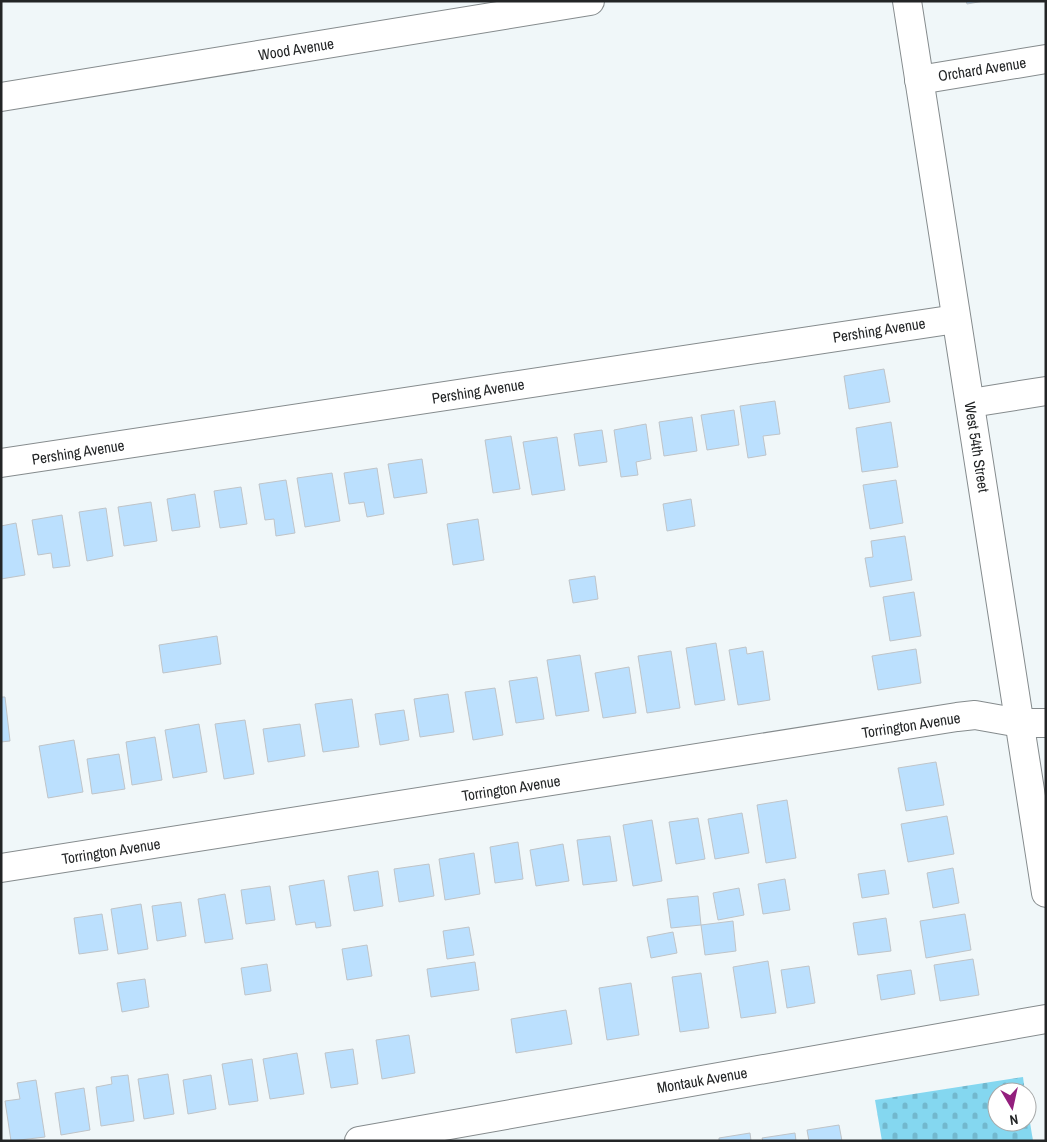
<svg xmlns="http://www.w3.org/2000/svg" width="1047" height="1142" viewBox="0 0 1047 1142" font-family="'Archivo Narrow',sans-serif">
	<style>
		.cemetery { fill: url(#cemetery-stones) }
		.building { fill: #bbe0fe; stroke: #bfc4c8 }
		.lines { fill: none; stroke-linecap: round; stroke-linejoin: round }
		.minor-casing { stroke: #858b8d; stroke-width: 30 }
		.tertiary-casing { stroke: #858b8d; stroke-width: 30 }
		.minor { stroke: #fff; stroke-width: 28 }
		.tertiary { stroke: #fff; stroke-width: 28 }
		.labels { text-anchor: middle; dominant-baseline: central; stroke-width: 5; stroke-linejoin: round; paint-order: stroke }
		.street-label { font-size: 15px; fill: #232526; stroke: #fff }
	</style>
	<defs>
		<pattern id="cemetery-stones" width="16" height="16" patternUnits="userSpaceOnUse" patternTransform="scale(1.25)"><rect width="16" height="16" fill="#84d7f0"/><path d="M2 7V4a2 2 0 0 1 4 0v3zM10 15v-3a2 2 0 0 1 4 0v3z" fill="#72b8ce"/></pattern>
	</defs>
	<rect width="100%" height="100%" fill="#f0f7f9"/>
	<!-- cemetery -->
	<path class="cemetery" d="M1023 1077 1025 1092H997V1122H1027V1104L1033 1141H882L875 1100Z"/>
	<!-- building -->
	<g class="building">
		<path d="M966 1H984L967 4Z"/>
		<path d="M884 369 890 402 849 409 844 376Z"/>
		<path d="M775 401 780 434 763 436 766 455 748 458 740 406Z"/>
		<path d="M734 410 739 445 707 450 701 415Z"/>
		<path d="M692 417 697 451 664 456 659 422Z"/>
		<path d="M891 422 898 467 862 472 856 428Z"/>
		<path d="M646 424 651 459 636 462 638 475 621 477 614 430Z"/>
		<path d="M602 430 607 462 579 466 574 434Z"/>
		<path d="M511 436 520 489 493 493 485 440Z"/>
		<path d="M557 437 565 490 532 495 523 442Z"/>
		<path d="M422 459 427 493 394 498 388 464Z"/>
		<path d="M377 468 384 514 367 517 364 502 349 504 344 473Z"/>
		<path d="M332 473 340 521 305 527 297 478Z"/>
		<path d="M286 480 295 533 276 536 274 519 265 520 259 484Z"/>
		<path d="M896 480 903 523 870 529 863 485Z"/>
		<path d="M241 487 247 524 220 528 214 491Z"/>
		<path d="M195 494 200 527 172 531 167 499Z"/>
		<path d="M691 499 695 526 667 531 663 504Z"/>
		<path d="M151 502 157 541 124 546 118 507Z"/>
		<path d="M106 508 113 556 87 561 79 512Z"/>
		<path d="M62 515 70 566 53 568 51 553 38 555 32 520Z"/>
		<path d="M478 519 484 560 453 565 447 524Z"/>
		<path d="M16 523 25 575 1 579V526Z"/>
		<path d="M905 536 912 580 870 587 865 558 873 557 871 541Z"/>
		<path d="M595 576 598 599 573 603 569 580Z"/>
		<path d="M914 592 921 636 890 641 883 597Z"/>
		<path d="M217 636 221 664 163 673 159 645Z"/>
		<path d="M716 643 725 700 695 705 686 648Z"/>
		<path d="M746 647 747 654 763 651 770 700 738 705 729 650Z"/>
		<path d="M916 649 921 683 878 690 872 656Z"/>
		<path d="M671 651 680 708 647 713 638 656Z"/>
		<path d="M580 655 589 711 556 716 547 660Z"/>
		<path d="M629 667 636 713 603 718 595 673Z"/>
		<path d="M537 677 544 719 516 723 509 681Z"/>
		<path d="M495 688 503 735 473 740 465 692Z"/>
		<path d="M448 694 454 732 420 737 414 699Z"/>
		<path d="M1 697H5L10 741 1 742Z"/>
		<path d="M352 699 359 747 323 752 315 704Z"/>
		<path d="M404 710 409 740 380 745 375 714Z"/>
		<path d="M245 720 254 774 224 779 215 724Z"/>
		<path d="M199 724 207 772 173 778 165 730Z"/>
		<path d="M300 724 305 756 268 762 263 729Z"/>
		<path d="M155 737 162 780 132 785 126 742Z"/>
		<path d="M74 740 83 792 48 798 39 746Z"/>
		<path d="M119 754 125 789 92 794 87 759Z"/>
		<path d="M936 762 944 805 906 811 898 768Z"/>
		<path d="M787 800 796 858 766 863 757 805Z"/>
		<path d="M742 813 749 853 715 859 708 819Z"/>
		<path d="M947 816 954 854 908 862 901 824Z"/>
		<path d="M698 818 705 859 676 864 669 822Z"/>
		<path d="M652 820 662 881 633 886 623 825Z"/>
		<path d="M610 836 617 881 583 885 577 840Z"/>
		<path d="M518 842 523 879 495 883 490 847Z"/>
		<path d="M563 844 569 881 536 886 530 850Z"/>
		<path d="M474 853 480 894 445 900 439 859Z"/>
		<path d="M429 864 434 896 399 902 394 869Z"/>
		<path d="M953 868 959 903 933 908 927 873Z"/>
		<path d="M885 870 889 894 862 898 858 874Z"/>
		<path d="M378 871 383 906 354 911 348 876Z"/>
		<path d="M785 879 790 910 763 914 758 884Z"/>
		<path d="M324 880 331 926 316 928 315 922 296 925 289 886Z"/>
		<path d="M270 886 275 920 246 924 241 890Z"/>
		<path d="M739 888 744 915 718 920 713 893Z"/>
		<path d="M225 894 233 939 205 943 198 899Z"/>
		<path d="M698 896 701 925 671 928 667 899Z"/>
		<path d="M181 902 186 936 157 941 152 906Z"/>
		<path d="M141 904 148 949 118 954 111 909Z"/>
		<path d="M102 914 108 950 79 954 74 918Z"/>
		<path d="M965 914 971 950 926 958 920 921Z"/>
		<path d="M886 918 891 951 858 955 853 923Z"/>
		<path d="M733 921 736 951 705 955 701 925Z"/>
		<path d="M469 927 474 955 447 959 443 931Z"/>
		<path d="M673 932 677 953 651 958 647 937Z"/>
		<path d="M367 945 372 976 347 980 342 949Z"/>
		<path d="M973 959 979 995 940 1001 934 965Z"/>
		<path d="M768 961 776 1013 741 1018 733 967Z"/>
		<path d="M475 962 479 990 431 997 427 969Z"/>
		<path d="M267 964 271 991 245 995 241 968Z"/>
		<path d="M809 966 815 1003 787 1008 781 970Z"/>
		<path d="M911 970 915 994 881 1000 877 975Z"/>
		<path d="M701 973 709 1028 680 1032 672 977Z"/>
		<path d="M145 979 149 1007 122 1012 117 983Z"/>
		<path d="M631 983 639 1035 607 1040 599 988Z"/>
		<path d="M566 1010 572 1044 516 1053 511 1019Z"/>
		<path d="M409 1035 415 1073 382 1079 376 1040Z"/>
		<path d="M353 1049 358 1084 331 1088 325 1053Z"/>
		<path d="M297 1053 304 1094 270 1099 263 1059Z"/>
		<path d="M252 1059 258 1101 229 1105 222 1064Z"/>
		<path d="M168 1074 174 1114 144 1119 138 1079Z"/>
		<path d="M128 1075 134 1121 101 1126 96 1087 112 1084 111 1077Z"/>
		<path d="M211 1075 216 1109 188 1114 183 1080Z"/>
		<path d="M36 1080 45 1137 11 1141 5 1101 20 1099 17 1083Z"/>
		<path d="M84 1088 90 1130 61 1135 55 1093Z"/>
		<path d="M839 1125 842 1141H809L807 1130Z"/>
		<path d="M750 1133 751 1141H719V1138Z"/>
		<path d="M795 1133 796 1141H763L762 1138Z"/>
	</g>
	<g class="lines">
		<defs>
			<g id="minor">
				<path d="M919 80 1046 59"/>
				<path d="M1 97 590 1"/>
				<path d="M971 403 1046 391"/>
				<path d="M1 463 956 319"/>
				<path d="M1 868 957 717 975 715 1020 723H1046"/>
				<path d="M359 1141 1046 1019"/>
			</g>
			<path id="tertiary" d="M907 1 1046 893"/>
		</defs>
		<!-- minor casing -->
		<use href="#minor" class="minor-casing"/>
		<!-- tertiary casing -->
		<use href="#tertiary" class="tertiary-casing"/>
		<!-- minor -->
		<use href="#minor" class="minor"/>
		<!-- tertiary -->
		<use href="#tertiary" class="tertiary"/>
	</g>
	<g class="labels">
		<!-- street labels -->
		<g class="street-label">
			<text transform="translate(296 49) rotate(-9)">Wood Avenue</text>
			<text transform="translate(982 69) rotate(-9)">Orchard Avenue</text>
			<text transform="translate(879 330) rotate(-9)">Pershing Avenue</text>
			<text transform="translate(478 391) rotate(-9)">Pershing Avenue</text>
			<text transform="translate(977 447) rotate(81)">West 54th Street</text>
			<text transform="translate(78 452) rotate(-9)">Pershing Avenue</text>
			<text transform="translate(911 725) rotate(-9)">Torrington Avenue</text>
			<text transform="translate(511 788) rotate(-9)">Torrington Avenue</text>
			<text transform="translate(111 851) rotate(-9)">Torrington Avenue</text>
			<text transform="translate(702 1080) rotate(-10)">Montauk Avenue</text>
		</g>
	</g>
	<!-- border -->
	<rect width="1047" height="1142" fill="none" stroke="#232526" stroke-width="5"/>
	<!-- north arrow -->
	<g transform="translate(1012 1107) rotate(171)"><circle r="24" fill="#ffffff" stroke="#a7a8a8"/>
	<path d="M0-4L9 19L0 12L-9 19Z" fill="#931f7d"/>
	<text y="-8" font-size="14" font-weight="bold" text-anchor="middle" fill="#232526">N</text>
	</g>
</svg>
